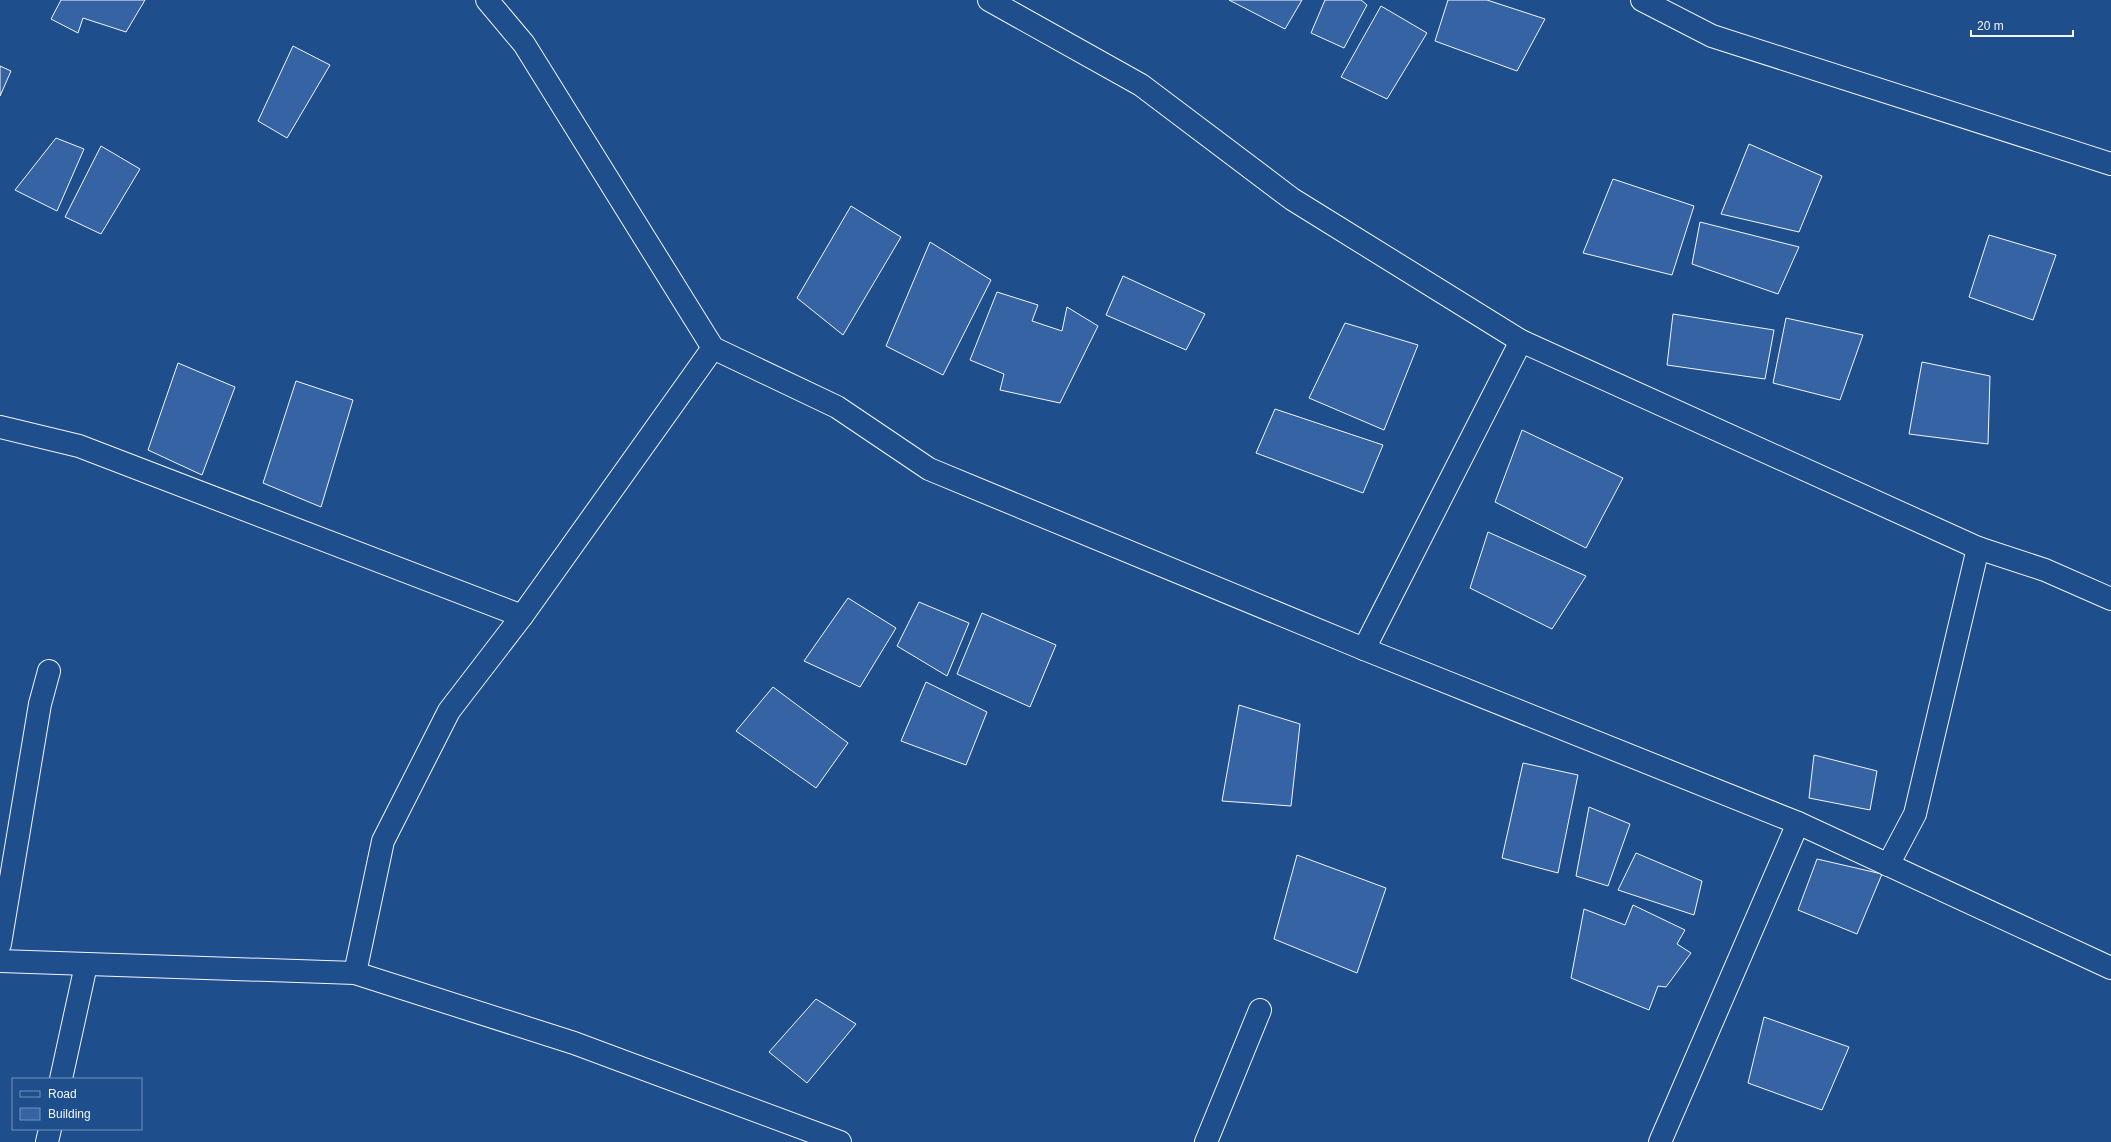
<svg xmlns="http://www.w3.org/2000/svg" width="2111" height="1142" viewBox="0 0 2111 1142" font-family="Arial,sans-serif">
	<style>
		.building { fill: #3563a3; stroke: #f2f6ff }
		.lines { fill: none; stroke-linecap: round; stroke-linejoin: round }
		.street-casing { stroke: #f2f6ff; stroke-width: 24 }
		.street { stroke: #1f4e8c; stroke-width: 22 }
	</style>
	<rect width="100%" height="100%" fill="#1f4e8c"/>
	<!-- building -->
	<g class="building">
		<path d="M61 0H145L126 32 83 18 78 33 51 19Z"/>
		<path d="M1229 0H1302L1285 29Z"/>
		<path d="M1325 0H1361L1367 5 1344 48 1311 33Z"/>
		<path d="M1448 0H1487L1545 19 1517 71 1435 41Z"/>
		<path d="M1381 6 1427 33 1387 99 1341 77Z"/>
		<path d="M293 46 330 65 287 138 258 121Z"/>
		<path d="M0 66 11 71 0 96Z"/>
		<path d="M56 138 84 149 57 211 15 190Z"/>
		<path d="M1749 144 1822 176 1799 232 1721 214Z"/>
		<path d="M101 146 140 169 101 234 65 217Z"/>
		<path d="M1613 179 1694 206 1672 275 1583 253Z"/>
		<path d="M851 206 901 237 843 335 797 298Z"/>
		<path d="M1700 222 1799 247 1778 294 1692 264Z"/>
		<path d="M1989 235 2056 255 2033 320 1969 297Z"/>
		<path d="M930 242 991 280 943 375 886 346Z"/>
		<path d="M1123 276 1205 314 1186 350 1106 315Z"/>
		<path d="M997 292 1038 305 1032 321 1062 331 1067 307 1098 326 1060 403 1000 390 1004 374 970 360Z"/>
		<path d="M1673 314 1774 330 1765 379 1667 365Z"/>
		<path d="M1786 318 1863 335 1840 400 1773 383Z"/>
		<path d="M1345 323 1418 345 1384 430 1309 398Z"/>
		<path d="M1922 362 1990 376 1988 444 1909 434Z"/>
		<path d="M178 363 235 387 202 475 148 450Z"/>
		<path d="M296 381 353 400 321 507 263 483Z"/>
		<path d="M1275 409 1383 445 1363 493 1256 453Z"/>
		<path d="M1522 430 1623 478 1586 548 1495 502Z"/>
		<path d="M1488 532 1586 576 1552 629 1470 588Z"/>
		<path d="M848 598 896 628 860 687 804 661Z"/>
		<path d="M919 602 969 623 947 676 897 646Z"/>
		<path d="M982 613 1056 645 1030 707 957 674Z"/>
		<path d="M926 682 987 712 966 765 901 741Z"/>
		<path d="M773 687 848 743 816 788 736 731Z"/>
		<path d="M1239 705 1300 724 1291 806 1222 801Z"/>
		<path d="M1814 755 1877 771 1870 810 1809 798Z"/>
		<path d="M1523 763 1578 775 1558 873 1502 858Z"/>
		<path d="M1589 807 1630 824 1608 886 1576 876Z"/>
		<path d="M1636 853 1702 881 1694 915 1618 890Z"/>
		<path d="M1297 855 1386 888 1357 973 1274 939Z"/>
		<path d="M1817 859 1882 874 1857 934 1798 910Z"/>
		<path d="M1633 905 1685 930 1677 944 1691 953 1666 987 1658 986 1649 1010 1571 978 1584 909 1625 925Z"/>
		<path d="M816 999 856 1024 807 1083 769 1052Z"/>
		<path d="M1764 1017 1849 1047 1822 1110 1748 1083Z"/>
	</g>
	<g class="lines">
		<defs>
			<g id="street">
				<path d="M487 0 524 44 713 348 837 407 929 469 1364 649 1798 823 2111 968"/>
				<path d="M989 0 1141 85 1292 199 1521 341 1978 548 2045 570 2111 599"/>
				<path d="M1642 0 1712 36 2111 164"/>
				<path d="M0 427 79 446 522 616"/>
				<path d="M1364 649 1521 341"/>
				<path d="M1888 865 1915 814 1978 548"/>
				<path d="M0 944 40 704 49 671"/>
				<path d="M0 961 355 973 574 1043 840 1142"/>
				<path d="M355 973 383 841 449 711 522 616 713 348"/>
				<path d="M61 1079 86 965"/>
				<path d="M47 1142 50 1129"/>
				<path d="M1206 1142 1260 1010"/>
				<path d="M1660 1142 1798 823"/>
			</g>
		</defs>
		<!-- street casing -->
		<use href="#street" class="street-casing"/>
		<!-- street -->
		<use href="#street" class="street"/>
	</g>
	<!-- legend -->
	<rect x="12" y="1078" width="130" height="52" fill="#1f4e8c" stroke="#7391ba"/>
	<rect x="20" y="1091" width="20" height="6" fill="#1f4e8c" stroke="#7391ba"/>
	<text x="48" y="1098" font-size="12" fill="#f2f6ff">Road</text>
	<rect x="20" y="1108" width="20" height="12" fill="#3563a3" stroke="#7391ba"/>
	<text x="48" y="1118" font-size="12" fill="#f2f6ff">Building</text>
	<!-- scale -->
	<path d="M1971 30v6h102v-6" fill="none" stroke="#f2f6ff" stroke-width="2"/>
	<text x="1977" y="30" font-size="12" fill="#f2f6ff" stroke="#1f4e8c" stroke-width="3" paint-order="stroke">20 m</text>
</svg>
